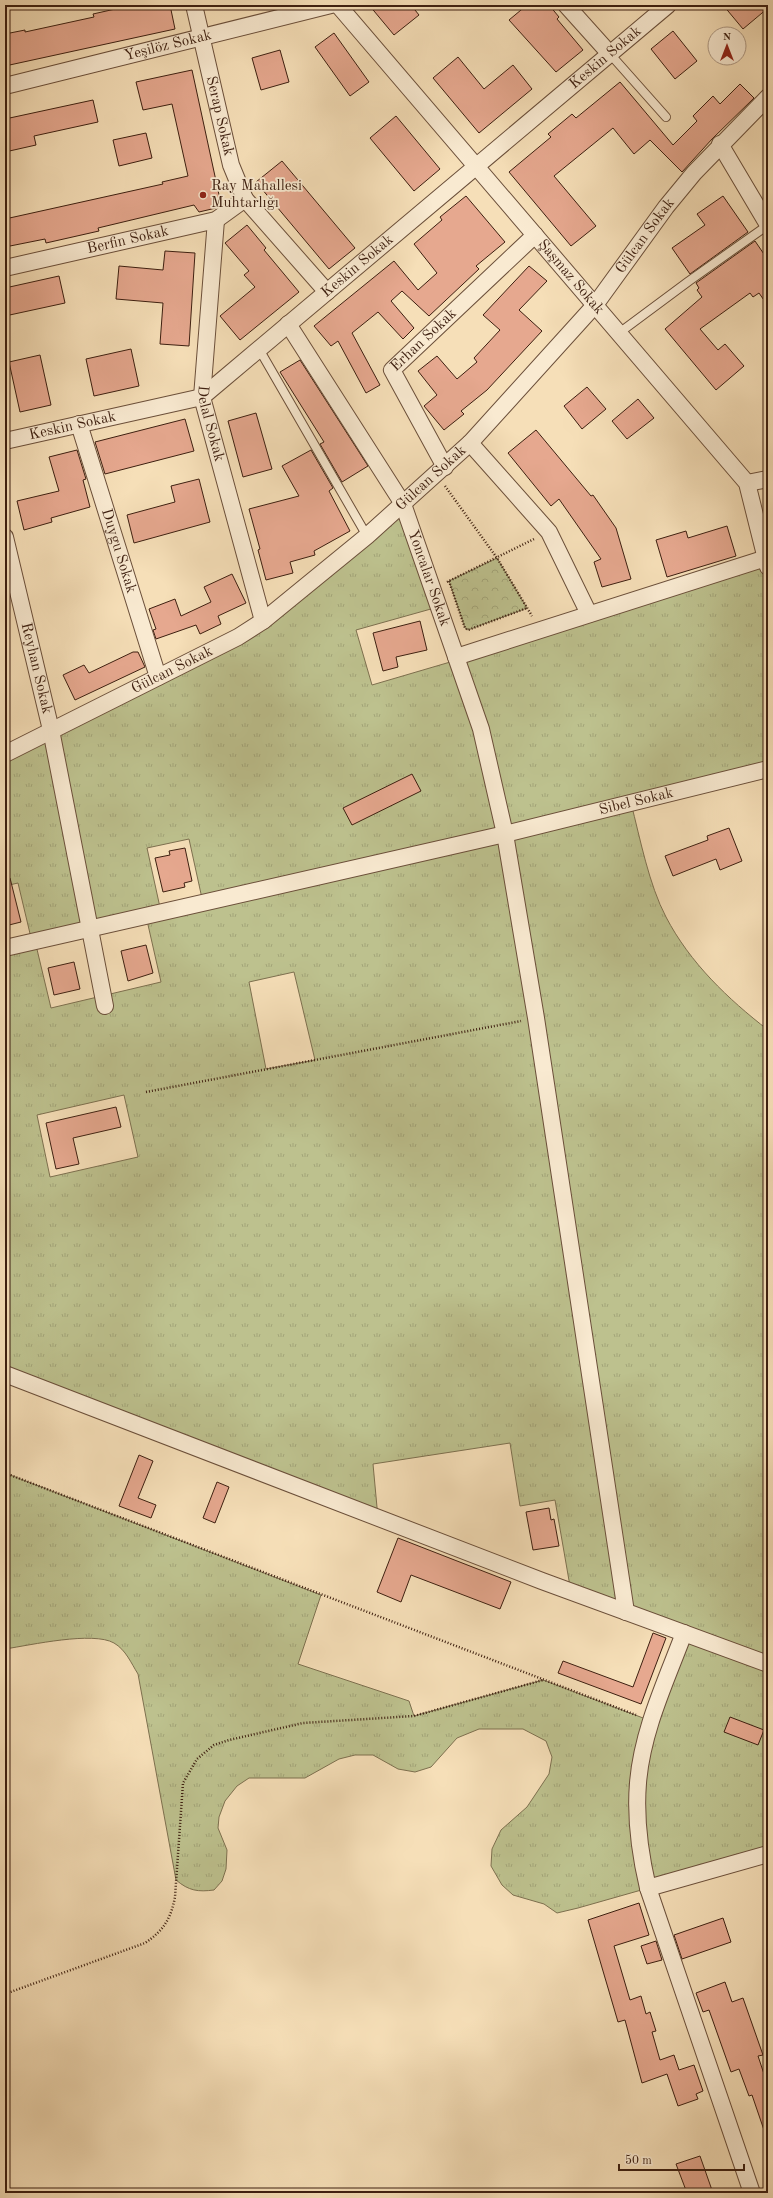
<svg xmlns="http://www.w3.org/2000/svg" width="773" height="2198" viewBox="0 0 773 2198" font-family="'Old Standard TT',serif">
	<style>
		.grass { fill: url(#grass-tufts); stroke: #7d704f; fill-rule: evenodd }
		.park { fill: url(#park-crowns); stroke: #7d704f }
		.building { fill: #e6a88f; stroke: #3d1f10 }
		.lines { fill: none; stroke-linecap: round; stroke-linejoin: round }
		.service-casing { stroke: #6b4f3a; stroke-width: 10 }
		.minor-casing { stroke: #6b4f3a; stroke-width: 18 }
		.path { stroke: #3d1f10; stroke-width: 2.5; stroke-dasharray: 1 2; stroke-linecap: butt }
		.service { stroke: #f9ead1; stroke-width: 8 }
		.minor { stroke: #f9ead1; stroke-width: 16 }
		.poi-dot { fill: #8f2418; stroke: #f9ead1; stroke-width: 1.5 }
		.labels { text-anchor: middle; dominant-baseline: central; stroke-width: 3.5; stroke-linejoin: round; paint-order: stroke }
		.street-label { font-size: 15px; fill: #3d1f10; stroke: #f9ead1 }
		.poi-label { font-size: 15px; fill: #3d1f10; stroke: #f9ead1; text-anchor: start }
	</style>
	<defs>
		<pattern id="grass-tufts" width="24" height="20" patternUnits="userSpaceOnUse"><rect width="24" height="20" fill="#bdc18e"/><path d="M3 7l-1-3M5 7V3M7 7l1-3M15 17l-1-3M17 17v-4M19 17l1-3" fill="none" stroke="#a3a579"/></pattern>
		<pattern id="park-crowns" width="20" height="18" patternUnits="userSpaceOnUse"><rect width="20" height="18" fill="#bdc18e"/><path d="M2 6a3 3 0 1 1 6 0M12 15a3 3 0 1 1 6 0" fill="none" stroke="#a3a579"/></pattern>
	</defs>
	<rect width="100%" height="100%" fill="#f6dfb8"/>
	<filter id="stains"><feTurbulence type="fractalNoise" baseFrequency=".005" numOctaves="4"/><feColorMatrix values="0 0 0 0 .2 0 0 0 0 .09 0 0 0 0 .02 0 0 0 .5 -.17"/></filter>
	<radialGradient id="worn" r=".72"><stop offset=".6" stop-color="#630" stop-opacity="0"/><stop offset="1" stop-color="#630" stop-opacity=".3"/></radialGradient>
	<!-- grass -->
	<path class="grass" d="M403 504 438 607 356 630 372 685 457 660 766 558 768 567V769L631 803C640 838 649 885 666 917 690 963 728 999 768 1030V1854L578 1908 557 1913 544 1904 513 1895 502 1885 491 1866 492 1849 501 1830 527 1807 549 1774 552 1757 546 1741 523 1729H479L457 1738 431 1767 415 1772 398 1769 373 1755H355L339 1759 305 1778H249L237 1786 225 1801 219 1817 218 1828 227 1850 226 1869 222 1881 214 1890C198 1892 189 1891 176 1880L138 1674C131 1663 126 1650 114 1643 93 1631 31 1645 5 1649V1473L321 1595 298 1664 409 1701 414 1716 543 1680 651 1721 684 1633 571 1592 555 1500 520 1506 510 1443 373 1464 378 1518 5 1374V948L32 942 18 883 5 886V754L238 637ZM189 839 203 903 161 912 147 848ZM146 916 161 982 51 1008 35 941ZM294 972 315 1060 266 1069 249 982ZM124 1095 138 1157 50 1177 37 1115Z"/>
	<!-- park -->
	<path class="park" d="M497 558 527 608 468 630 465 628 449 581Z"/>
	<!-- building -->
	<g class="building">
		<path d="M133 5H170L175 29 5 66V34L25 30V32L94 17 93 14Z"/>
		<path d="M369 5H411L419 15 394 35Z"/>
		<path d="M527 5H549L559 17 557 19 583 50 556 72 509 20Z"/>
		<path d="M723 5H768V8L743 29Z"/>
		<path d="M673 31 697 61 675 79 651 49Z"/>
		<path d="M334 33 369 82 350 96 315 47Z"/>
		<path d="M280 50 289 82 261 90 252 58Z"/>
		<path d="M458 57 484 89 513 65 532 89 479 133 433 78Z"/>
		<path d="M192 70 221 204 216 208 199 212 194 205 98 228 99 231 46 243 45 239 5 247V219L163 184 162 182 188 176 172 104 143 110 136 82Z"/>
		<path d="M620 82 673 145 697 121 693 116 713 96 720 104 740 84 754 98 712 139 682 172 650 140 634 154 613 128 554 176 596 226 571 246 509 172 551 137 548 134 572 114 576 118Z"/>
		<path d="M93 100 98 122 34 136 36 145 5 152V119Z"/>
		<path d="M396 116 440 169 414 191 370 138Z"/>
		<path d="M146 133 152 158 119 166 113 140Z"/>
		<path d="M282 161 355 248 329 269 256 182Z"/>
		<path d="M466 196 505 242 476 266 479 269 429 316 402 291 391 301 414 328 403 339 378 312 352 333 380 385 366 393 338 341 331 346 314 326 394 261 418 290 437 273 414 244 442 220 440 217Z"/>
		<path d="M723 196 748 232 690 274 672 248 705 225 697 214Z"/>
		<path d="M247 225 266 248 264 250 299 292 240 340 220 316 255 287 244 275 249 271 225 243Z"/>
		<path d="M755 241 768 260V306L759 293 753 297 750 293 700 329 718 350 725 344 744 366 716 390 665 329 702 297 697 290 699 288 696 283Z"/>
		<path d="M165 251 195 253 189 346 160 344 163 303 116 299 119 266 163 270Z"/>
		<path d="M529 266 547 281 519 310 542 331 487 390 461 411 464 414 444 430 424 406 437 395 418 371 437 356 457 379 477 362 474 358 500 330 483 315Z"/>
		<path d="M59 276 65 303 5 316V288Z"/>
		<path d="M131 349 139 386 94 396 86 359Z"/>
		<path d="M40 355 51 405 20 412 9 362Z"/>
		<path d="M300 360 368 466 342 482 320 444 324 442 280 372Z"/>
		<path d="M587 387 606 409 582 429 564 406Z"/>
		<path d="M638 399 654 418 627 439 612 421Z"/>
		<path d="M256 413 272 469 243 477 228 421Z"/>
		<path d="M185 419 194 451 105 474 95 442Z"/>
		<path d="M536 430 591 496 593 495 616 528 631 579 602 587 594 562 601 559 559 499 551 506 508 453Z"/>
		<path d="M77 450 86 479 83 480 90 507 51 518 52 522 24 530 17 501 59 491 49 457Z"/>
		<path d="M311 450 333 488 329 491 350 531 314 551 315 555 290 562 293 573 266 580 258 550 260 549 249 509 299 496 282 466Z"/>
		<path d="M199 479 210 522 134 543 127 515 175 502 171 486Z"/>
		<path d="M727 526 736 556 667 577 656 540 686 531 688 538Z"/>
		<path d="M232 574 246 603 218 616 221 624 200 634 196 625 156 639 153 630 156 629 149 609 175 599 181 616 211 602 204 587Z"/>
		<path d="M420 621 427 650 396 657 398 667 383 671 373 633Z"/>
		<path d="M133 652H138L145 667 75 700 63 675 84 665 89 673Z"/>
		<path d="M412 774 421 791 352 825 343 808Z"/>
		<path d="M729 828 742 861 720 870 716 859 673 876 665 856 708 840 707 836Z"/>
		<path d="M185 848 192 881 184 883 185 887 163 892 155 858 170 855 169 851Z"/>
		<path d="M10 878 21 922 5 926V879Z"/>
		<path d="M146 945 153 973 128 981 121 951Z"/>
		<path d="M74 962 80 989 54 995 48 968Z"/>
		<path d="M116 1107 121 1127 73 1138 79 1164 56 1169 46 1123Z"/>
		<path d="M139 1455 153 1461 138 1498 156 1505 151 1518 119 1506Z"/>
		<path d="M217 1482 229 1487 215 1523 203 1518Z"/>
		<path d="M549 1508 551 1520 554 1519 559 1546 533 1550 526 1512Z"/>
		<path d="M398 1538 511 1582 500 1609 411 1575 401 1602 377 1592Z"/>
		<path d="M653 1633 666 1638 641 1704 558 1673 563 1661 633 1687Z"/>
		<path d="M730 1717 764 1730 758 1745 724 1732Z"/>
		<path d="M639 1903 649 1935 614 1946 630 2000 641 1996 646 2014 650 2012 656 2031 652 2032 660 2060 674 2055 679 2070 694 2065 703 2091 696 2094 698 2099 678 2106 667 2074 642 2083 625 2020 618 2022 588 1920Z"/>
		<path d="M723 1918 731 1942 682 1959 674 1935Z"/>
		<path d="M656 1941 662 1960 647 1964 641 1946Z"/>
		<path d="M725 1982 732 2002 743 1998 763 2055 758 2056 768 2086V2135L766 2136 752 2095 749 2096 739 2069 731 2072 709 2010 703 2012 696 1993Z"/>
		<path d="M700 2156 713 2193H687L676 2164Z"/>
	</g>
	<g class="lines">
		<defs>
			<g id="service">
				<path d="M610 54 666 117"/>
				<path d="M619 333 689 281 768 225"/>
				<path d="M259 349 367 536"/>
			</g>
			<g id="minor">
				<path id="s1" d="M194 5 231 165 245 199 327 292"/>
				<path id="s2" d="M338 5 747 483 768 567"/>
				<path d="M566 5 610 54"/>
				<path id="s3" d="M5 86 331 5"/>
				<path d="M720 144 768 225"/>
				<path id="s4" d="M216 220 202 397 263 621"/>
				<path id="s5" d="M5 268 216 220 245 199"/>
				<path id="s6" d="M288 324 403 504 481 729 505 834 536 1018 626 1612"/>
				<path id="s7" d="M79 424 158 677"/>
				<path id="s8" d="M5 441 202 397 668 5"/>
				<path d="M470 443 549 532 589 614"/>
				<path id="s9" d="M445 467 392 370 535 235"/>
				<path d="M747 483 768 479"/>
				<path id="s10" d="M5 537 51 730 105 1006"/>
				<path d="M456 657 766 558"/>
				<path id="s11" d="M5 754 238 637 263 621 367 536 470 443 595 305 666 207 694 173 768 97"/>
				<path id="s12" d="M5 948 505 834 768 769"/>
				<path d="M5 1374 542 1581 768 1664"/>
				<path d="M684 1633C666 1681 642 1731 638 1783 635 1819 640 1854 648 1888L752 2193"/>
				<path d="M648 1888 768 1854"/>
			</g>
		</defs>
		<!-- service casing -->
		<use href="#service" class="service-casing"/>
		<!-- minor casing -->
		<use href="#minor" class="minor-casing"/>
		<!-- path -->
		<g class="path">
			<path d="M445 486 497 558 532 616"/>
			<path d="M449 581 465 628 468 630 527 608"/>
			<path d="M447 582 534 539"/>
			<path d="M146 1092 521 1021"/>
			<path d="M5 1473 636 1715"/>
			<path d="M5 1994 145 1943C163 1931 171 1919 175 1897L183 1783 197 1759 214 1745 229 1740 303 1723 414 1716 543 1680"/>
		</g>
		<!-- service -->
		<use href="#service" class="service"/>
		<!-- minor -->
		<use href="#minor" class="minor"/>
	</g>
	<!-- markers -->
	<circle class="poi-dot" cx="203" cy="195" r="4"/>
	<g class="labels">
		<!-- street labels -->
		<g class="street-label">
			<text stroke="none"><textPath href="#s3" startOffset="168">Yeşilöz Sokak</textPath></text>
			<text stroke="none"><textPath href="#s8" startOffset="729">Keskin Sokak</textPath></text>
			<text stroke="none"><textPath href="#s1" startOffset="114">Serap Sokak</textPath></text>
			<text stroke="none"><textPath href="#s11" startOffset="835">Gülcan Sokak</textPath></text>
			<text stroke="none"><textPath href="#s5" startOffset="126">Berfin Sokak</textPath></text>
			<text stroke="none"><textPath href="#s8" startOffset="405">Keskin Sokak</textPath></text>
			<text stroke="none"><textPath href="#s2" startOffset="358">Şaşmaz Sokak</textPath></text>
			<text stroke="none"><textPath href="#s9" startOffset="154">Erhan Sokak</textPath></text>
			<text stroke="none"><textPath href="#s4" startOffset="205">Delal Sokak</textPath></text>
			<text stroke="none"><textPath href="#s8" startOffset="69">Keskin Sokak</textPath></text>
			<text stroke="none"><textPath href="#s11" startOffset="511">Gülcan Sokak</textPath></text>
			<text stroke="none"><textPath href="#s7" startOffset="133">Duygu Sokak</textPath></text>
			<text stroke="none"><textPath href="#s6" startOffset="292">Yoncalar Sokak</textPath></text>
			<text stroke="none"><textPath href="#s10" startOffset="135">Reyhan Sokak</textPath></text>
			<text stroke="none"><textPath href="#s11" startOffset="187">Gülcan Sokak</textPath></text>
			<text stroke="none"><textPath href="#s12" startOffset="648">Sibel Sokak</textPath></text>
		</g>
		<!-- poi labels -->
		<g class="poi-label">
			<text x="211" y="186">Ray Mahallesi<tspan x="211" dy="17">Muhtarlığı</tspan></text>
		</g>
	</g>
	<!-- margin -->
	<rect width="773" height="2198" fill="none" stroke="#f6dfb8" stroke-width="20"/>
	<rect x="6" y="6" width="761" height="2186" fill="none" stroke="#3d1f10" stroke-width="2"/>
	<rect x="10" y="10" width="753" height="2178" fill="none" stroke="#3d1f10"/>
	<!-- north arrow -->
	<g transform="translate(727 46)"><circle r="19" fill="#f9ead1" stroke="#ae9984"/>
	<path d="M0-3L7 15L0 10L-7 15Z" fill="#8f2418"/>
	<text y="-6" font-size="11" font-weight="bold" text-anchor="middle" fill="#3d1f10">N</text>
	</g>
	<!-- scale -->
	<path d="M619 2164v6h125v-6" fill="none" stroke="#3d1f10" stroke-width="2"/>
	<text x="625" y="2164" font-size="12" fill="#3d1f10" stroke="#f9ead1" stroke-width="3" paint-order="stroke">50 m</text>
	<rect width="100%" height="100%" filter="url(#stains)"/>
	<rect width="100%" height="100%" fill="url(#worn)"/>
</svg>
